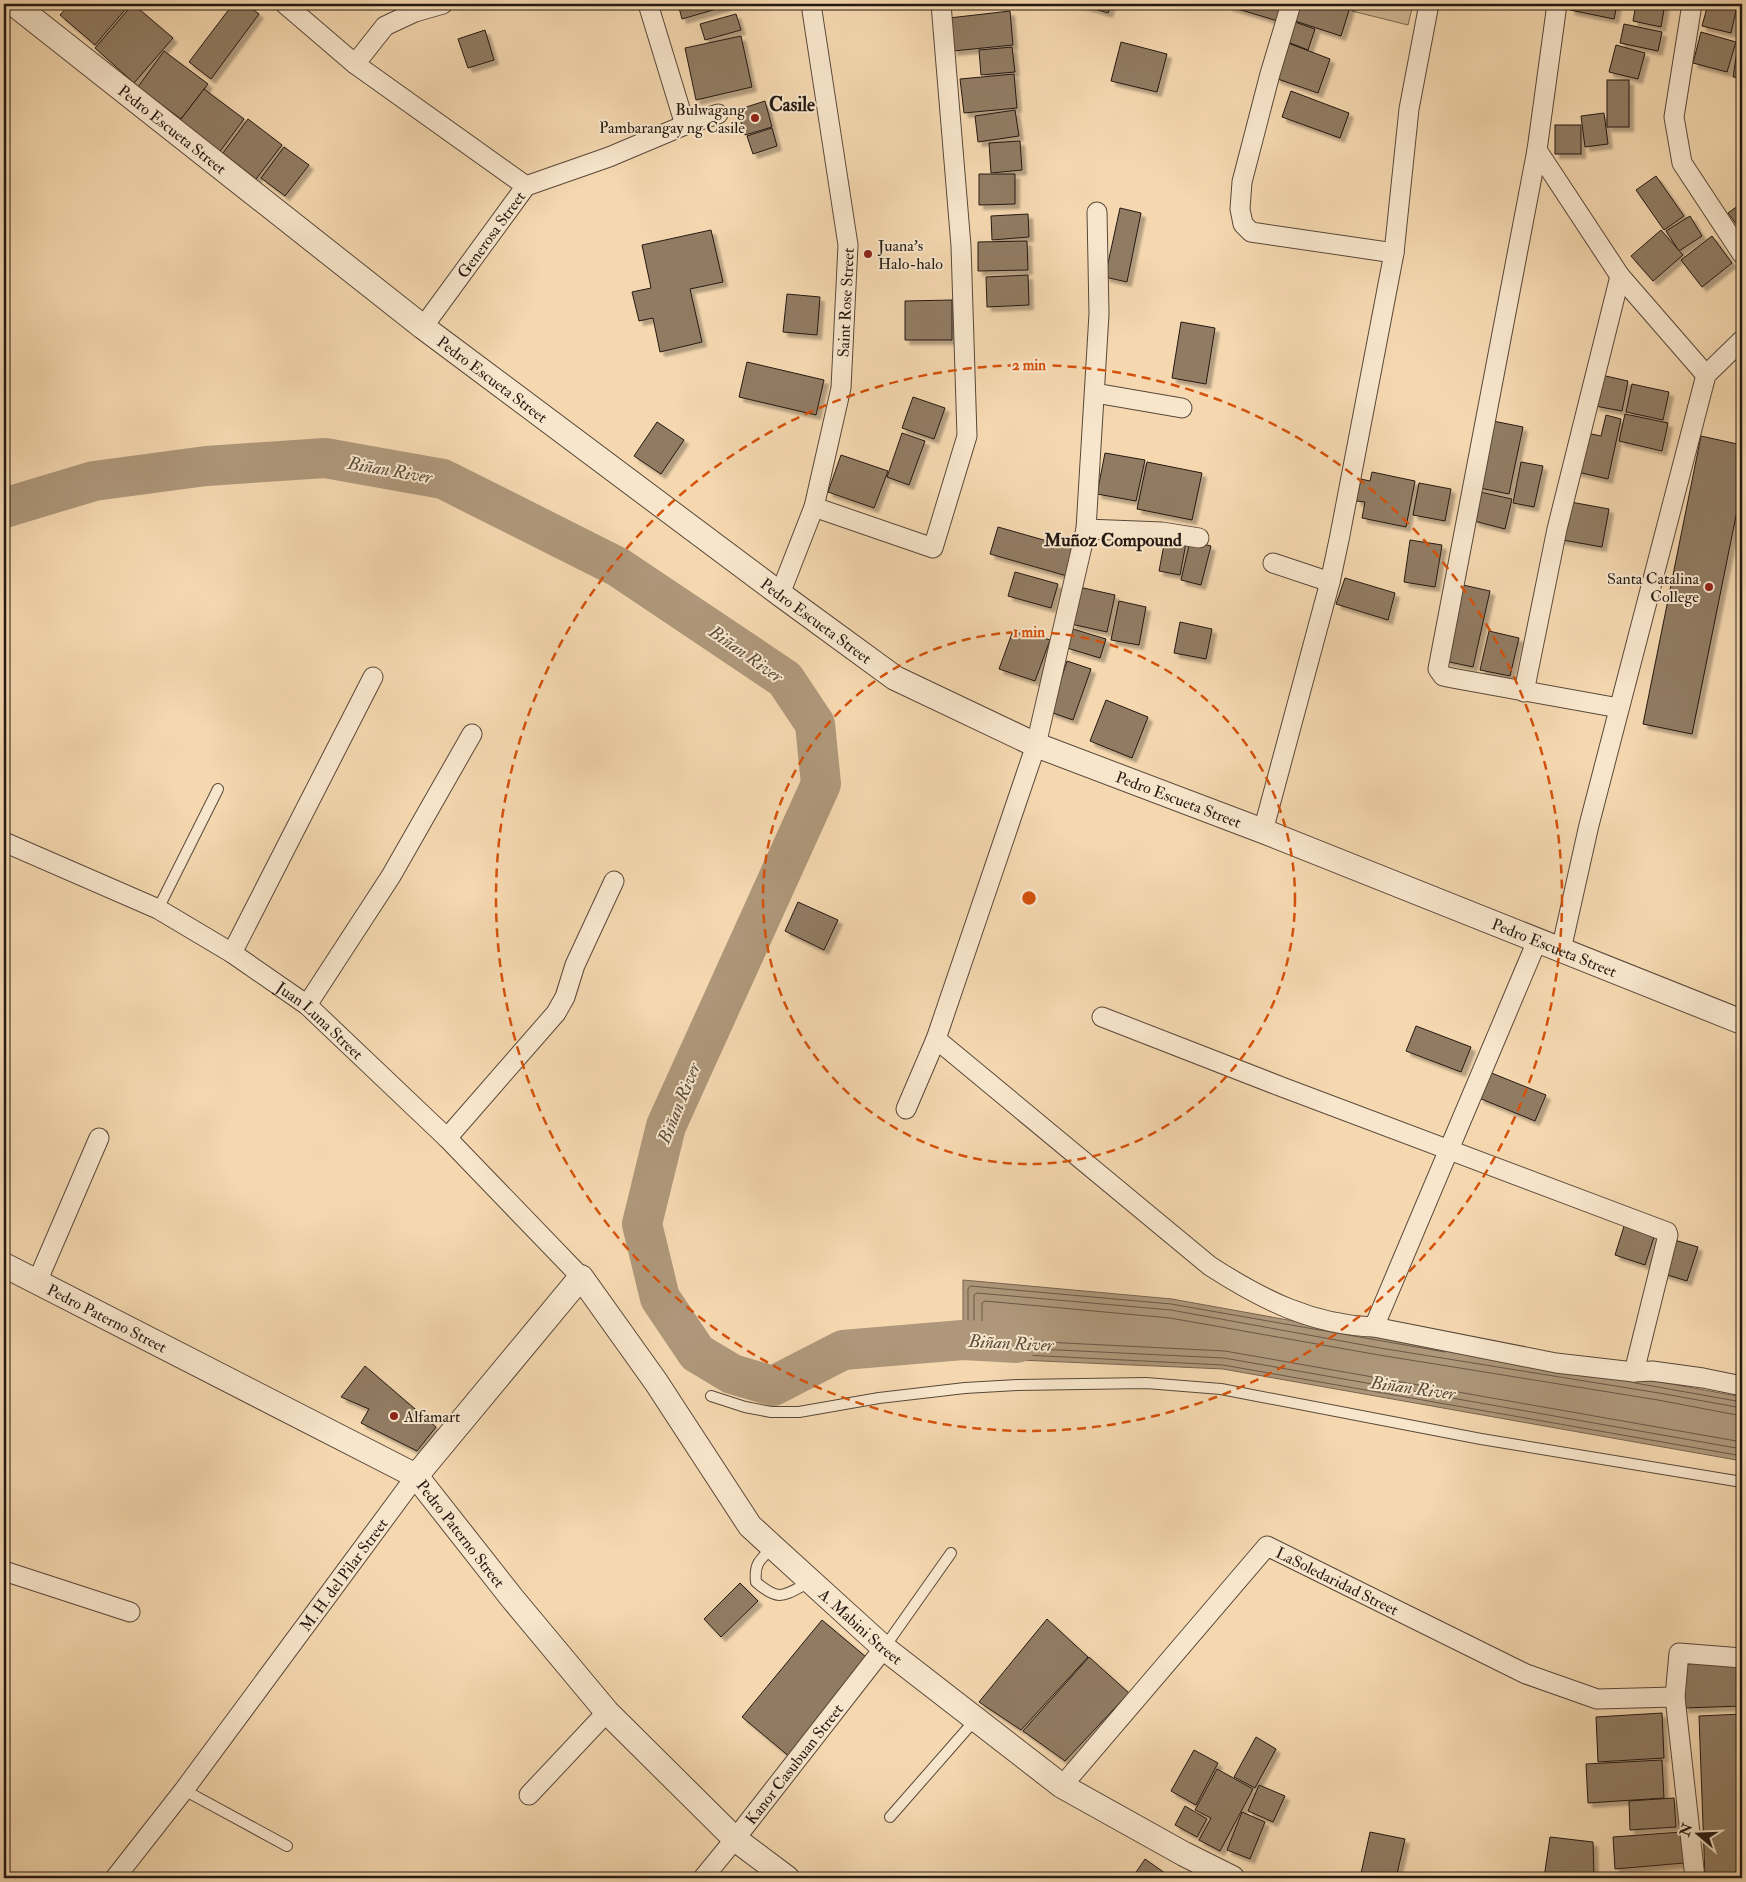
<svg xmlns="http://www.w3.org/2000/svg" width="1746" height="1882" font-family="'IM FELL Double Pica',serif">
	<style>
		.green { fill: #d1b795; stroke: #7a6853 }
		.water { fill: #ae977a; stroke: #776450 }
		.lines { fill: none; stroke-linecap: round; stroke-linejoin: round }
		.shore { stroke: #695846; stroke-width: 1 }
		.river { stroke: #ae977a; stroke-width: 40 }
		.building { fill: #917c64; stroke: #241811; filter: url(#shadow) }
		.service-casing { stroke: #584839; stroke-width: 12 }
		.minor-casing { stroke: #584839; stroke-width: 21 }
		.tertiary-casing { stroke: #584839; stroke-width: 26 }
		.service { stroke: #f8e6cc; stroke-width: 10 }
		.minor { stroke: #f8e6cc; stroke-width: 19 }
		.tertiary { stroke: #f8e6cc; stroke-width: 24 }
		.ring { fill: none; stroke: #d4520c; stroke-width: 2.5; stroke-dasharray: 9 6 }
		.poi-dot { fill: #8f2418; stroke: #f8e6cc; stroke-width: 2 }
		.labels { text-anchor: middle; stroke-width: 4; stroke-linejoin: round; paint-order: stroke }
		.poi-label { font-size: 16px; fill: #241811; stroke: #f8e6cc; text-anchor: end }
		.street-label { font-size: 16px; fill: #241811; stroke: #f8e6cc }
		.water-label { font-size: 18px; font-style: italic; fill: #5b4b3b; stroke: #f8e6cc }
		.neighbourhood-label { font-size: 18px; font-weight: bold; fill: #241811; stroke: #f8e6cc }
		.quarter-label { font-size: 19px; font-weight: bold; fill: #241811; stroke: #f8e6cc }
		.centre { fill: #d4520c; stroke: #f8e6cc; stroke-width: 2.5 }
		.ring-label { font-size: 15px; text-anchor: middle; font-weight: bold; fill: #d4520c; stroke: #f8e6cc; stroke-width: 4; stroke-linejoin: round; paint-order: stroke }
	</style>
	<defs>
		<filter id="shadow"><feDropShadow dx="4.5" dy="4.5" stdDeviation="1" flood-color="#0004"/></filter>
	</defs>
	<rect width="100%" height="100%" fill="#f5d8b0"/>
	<filter id="stains"><feTurbulence type="fractalNoise" baseFrequency=".004" numOctaves="4"/><feColorMatrix values="0 0 0 0 .2 0 0 0 0 .09 0 0 0 0 .02 0 0 0 .5 -.17"/></filter>
	<radialGradient id="worn" r=".72"><stop offset=".6" stop-color="#630" stop-opacity="0"/><stop offset="1" stop-color="#630" stop-opacity=".3"/></radialGradient>
	<polygon class="green" points="1354,4 1413,4 1408,25 1352,11"/>
	<polygon class="water" points="963,1280 1172,1299 1382,1337 1661,1382 1742,1397 1742,1461 1223,1369 951,1357 963,1340"/>
	<g class="lines">
		<g class="shore">
			<polyline points="1445,1352 1171,1304 970,1286 968,1289 968,1340 963,1350 965,1352 1223,1365 1742,1456"/>
			<polyline points="1635,1383 1742,1402"/>
			<polyline points="1742,1408 1659,1393 1380,1348 1171,1310 977,1293 974,1295 974,1344 976,1346 1224,1358 1742,1449"/>
			<polyline points="1742,1416 1658,1400 1379,1355 1170,1318 985,1301 982,1303 982,1337 984,1339 1225,1351 1742,1442"/>
		</g>
		<polyline class="river" points="4,508 94,481 206,466 325,458 443,479 618,567 785,679 815,724 821,784 666,1126 642,1224 660,1298 697,1353 732,1374 773,1386 843,1350 963,1340 1017,1343"/>
	</g>
	<g class="building">
		<polygon points="70,4 130,4 95,45 60,15"/>
		<polygon points="133,4 173,38 134,83 95,48"/>
		<polygon points="233,4 246,4 259,14 211,79 189,62"/>
		<polygon points="678,4 727,4 727,6 682,19"/>
		<polygon points="1079,4 1111,4 1108,13"/>
		<polygon points="1229,4 1286,4 1281,22 1228,6"/>
		<polygon points="1294,4 1351,4 1341,36 1289,19"/>
		<polygon points="1571,4 1613,4 1617,5 1614,19 1570,10"/>
		<polygon points="1636,4 1665,4 1661,27 1633,21"/>
		<polygon points="1708,4 1729,4 1737,6 1731,33 1702,26"/>
		<polygon points="1010,11 1013,45 953,51 949,18"/>
		<polygon points="736,14 741,30 705,40 700,24"/>
		<polygon points="1292,21 1315,29 1308,50 1285,41"/>
		<polygon points="1624,24 1662,32 1658,51 1620,43"/>
		<polygon points="485,30 494,60 468,68 458,39"/>
		<polygon points="1701,32 1736,42 1727,72 1693,63"/>
		<polygon points="741,36 752,87 696,100 685,48"/>
		<polygon points="1739,38 1742,38 1742,78 1733,77"/>
		<polygon points="1121,42 1167,54 1157,92 1111,81"/>
		<polygon points="1288,43 1330,59 1318,93 1275,78"/>
		<polygon points="1616,45 1645,53 1638,79 1609,72"/>
		<polygon points="1012,47 1015,72 981,75 979,50"/>
		<polygon points="164,51 208,84 181,119 138,87"/>
		<polygon points="1014,74 1017,108 964,113 960,79"/>
		<rect x="1607" y="80" width="22" height="47"/>
		<polygon points="204,89 244,119 218,154 178,123"/>
		<polygon points="1291,91 1349,113 1340,138 1282,117"/>
		<polygon points="765,101 772,127 745,135 737,110"/>
		<polygon points="1015,110 1019,136 978,142 975,116"/>
		<polygon points="1604,113 1608,144 1585,147 1581,116"/>
		<polygon points="248,119 282,145 256,179 223,153"/>
		<rect x="1555" y="125" width="26" height="29"/>
		<polygon points="772,128 777,146 753,154 747,136"/>
		<polygon points="1020,141 1022,170 991,173 989,143"/>
		<polygon points="284,147 309,165 285,196 261,178"/>
		<polygon points="979,174 1015,174 1015,204 979,205"/>
		<polygon points="1656,176 1684,216 1664,230 1636,190"/>
		<polygon points="1742,203 1742,222 1737,225 1728,213"/>
		<polygon points="1120,208 1141,213 1127,282 1105,277"/>
		<polygon points="1028,214 1029,237 992,240 991,216"/>
		<polygon points="1690,216 1702,236 1679,251 1666,231"/>
		<polygon points="711,230 723,282 690,289 702,342 660,352 653,318 639,321 632,292 651,288 642,245"/>
		<polygon points="1661,230 1683,255 1653,281 1631,256"/>
		<polygon points="1712,236 1732,263 1702,287 1681,260"/>
		<polygon points="1027,241 1028,270 978,271 978,242"/>
		<polygon points="1028,275 1029,305 987,307 986,277"/>
		<polygon points="787,294 820,297 817,335 783,332"/>
		<polygon points="952,300 952,340 905,340 905,301"/>
		<polygon points="1181,322 1215,328 1206,384 1172,378"/>
		<polygon points="747,362 824,380 816,415 739,397"/>
		<polygon points="1601,375 1628,381 1622,411 1595,406"/>
		<polygon points="1632,384 1669,392 1663,420 1626,412"/>
		<polygon points="913,397 945,408 934,439 902,428"/>
		<polygon points="1625,414 1668,423 1662,451 1619,441"/>
		<polygon points="1606,415 1621,419 1608,479 1573,471 1582,432 1601,436"/>
		<polygon points="1488,420 1523,427 1509,494 1475,487"/>
		<polygon points="657,422 684,440 661,474 634,456"/>
		<polygon points="902,433 925,441 909,485 887,477"/>
		<polygon points="1701,436 1742,445 1742,486 1692,734 1643,724"/>
		<polygon points="1105,453 1145,460 1136,501 1097,494"/>
		<polygon points="841,455 888,471 874,508 828,492"/>
		<polygon points="1147,462 1202,473 1192,520 1137,509"/>
		<polygon points="1521,462 1543,466 1534,507 1513,503"/>
		<polygon points="1372,472 1415,481 1406,527 1362,518 1365,502 1356,501 1361,479 1370,481"/>
		<polygon points="1419,483 1451,489 1445,521 1413,515"/>
		<polygon points="1480,492 1512,499 1505,529 1474,521"/>
		<polygon points="1565,501 1609,509 1602,547 1557,539"/>
		<polygon points="998,527 1075,549 1067,576 990,554"/>
		<polygon points="1166,534 1187,538 1180,575 1159,571"/>
		<polygon points="1410,540 1442,545 1435,587 1404,582"/>
		<polygon points="1190,541 1211,546 1201,585 1181,580"/>
		<polygon points="1015,572 1058,584 1051,608 1008,596"/>
		<polygon points="1345,578 1395,593 1388,620 1336,604"/>
		<polygon points="1463,585 1490,591 1473,667 1445,661"/>
		<polygon points="1079,587 1115,595 1107,632 1071,624"/>
		<polygon points="1119,601 1146,607 1139,645 1111,640"/>
		<polygon points="1180,622 1212,629 1206,659 1174,653"/>
		<polygon points="1014,628 1050,640 1035,681 999,669"/>
		<polygon points="1073,629 1106,639 1100,658 1067,648"/>
		<polygon points="1489,631 1519,638 1510,676 1480,670"/>
		<polygon points="1067,661 1091,669 1073,720 1050,712"/>
		<polygon points="1106,700 1148,717 1132,758 1090,741"/>
		<polygon points="798,902 838,920 824,950 785,931"/>
		<polygon points="1416,1026 1471,1047 1461,1072 1406,1051"/>
		<polygon points="1489,1072 1546,1095 1535,1121 1479,1098"/>
		<polygon points="1625,1223 1655,1234 1645,1265 1615,1255"/>
		<polygon points="1671,1239 1698,1247 1687,1281 1661,1273"/>
		<polygon points="365,1366 436,1427 417,1451 361,1423 369,1409 341,1397"/>
		<polygon points="740,1583 758,1601 721,1637 704,1619"/>
		<polygon points="1047,1619 1088,1657 1021,1730 979,1702"/>
		<polygon points="822,1620 872,1662 791,1758 742,1717"/>
		<polygon points="1089,1657 1129,1693 1065,1761 1023,1731"/>
		<polygon points="1742,1662 1742,1706 1684,1708 1682,1664"/>
		<polygon points="1662,1713 1664,1758 1598,1762 1596,1717"/>
		<polygon points="1742,1714 1742,1878 1705,1878 1699,1716"/>
		<polygon points="1256,1737 1276,1749 1255,1788 1234,1777"/>
		<polygon points="1194,1750 1218,1763 1196,1805 1171,1791"/>
		<polygon points="1662,1760 1664,1798 1588,1803 1586,1764"/>
		<polygon points="1217,1769 1253,1789 1220,1851 1199,1840 1211,1818 1195,1810"/>
		<polygon points="1259,1785 1285,1796 1273,1822 1248,1811"/>
		<polygon points="1674,1798 1676,1827 1630,1830 1629,1801"/>
		<polygon points="1185,1806 1207,1819 1197,1837 1175,1825"/>
		<polygon points="1242,1812 1265,1822 1250,1859 1227,1850"/>
		<polygon points="1370,1832 1405,1839 1396,1878 1360,1878"/>
		<polygon points="1682,1832 1684,1863 1615,1869 1613,1837"/>
		<polygon points="1550,1837 1593,1842 1594,1878 1544,1878"/>
		<polygon points="1145,1859 1172,1878 1132,1878"/>
		<polygon points="1636,1873 1688,1874 1688,1878 1636,1878"/>
		<rect x="1599" y="1875" width="33" height="3"/>
	</g>
	<g class="lines">
		<g class="service-casing">
			<g id="service">
				<polyline points="158,909 218,789"/>
				<polyline points="711,1396 745,1407 771,1412 799,1412 879,1398 965,1388 1017,1385 1146,1383 1221,1389 1481,1439 1742,1482"/>
				<path d="M773,1547c-13,13 -19,16 -17,35 24,21 28,13 54,0"/>
				<polyline points="884,1648 951,1553"/>
				<polyline points="184,1790 287,1846"/>
				<polyline points="890,1817 975,1720"/>
			</g>
		</g>
		<g class="minor-casing">
			<g id="minor">
				<polyline points="285,4 355,64 526,186"/>
				<polyline points="648,4 685,125"/>
				<polyline points="1291,4 1270,74 1242,182 1240,209 1243,224 1251,232 1394,253"/>
				<polyline points="1557,4 1537,150 1438,669 1443,676 1452,678 1619,708"/>
				<polyline points="1692,4 1674,117 1682,163 1742,254"/>
				<polyline points="355,64 385,26 415,12 443,4"/>
				<polyline points="1537,150 1620,276 1706,375"/>
				<path d="M1097,212l2,102 -13,215 -50,216 -100,294 274,227c51,33 102,59 164,61l182,36 78,9 18,-1 51,7 39,8"/>
				<path id="s1" d="M423,327l103,-141 83,-29 76,-32 33,-11"/>
				<polyline points="1095,393 1182,408"/>
				<polyline points="814,507 933,548 967,436 961,246 941,4"/>
				<polyline points="1086,529 1162,532 1199,538"/>
				<polyline points="1273,563 1330,582"/>
				<path id="s2" d="M780,594l34,-87 27,-119 7,-143 -37,-241"/>
				<polyline points="1524,692 1557,529 1620,276"/>
				<polyline points="1263,831 1330,582 1339,540 1394,253 1409,109 1429,4"/>
				<path id="s3" d="M4,842l154,67 74,44 75,52 140,133 134,139"/>
				<polyline points="1561,950 1589,825 1706,375 1742,340"/>
				<polyline points="232,953 373,677"/>
				<polyline points="307,1005 391,876 472,734"/>
				<polyline points="1102,1017 1282,1087 1667,1232 1668,1235 1634,1372"/>
				<polyline points="906,1109 936,1039"/>
				<polyline points="447,1138 556,1013 565,997 575,965 614,881"/>
				<polyline points="37,1282 99,1138"/>
				<polyline points="1374,1327 1537,941"/>
				<polyline points="4,1571 130,1612"/>
				<path id="s4" d="M1062,1786l205,-240 259,128 71,25 78,-2"/>
				<polyline points="529,1795 607,1712"/>
				<path id="s5" d="M115,1878l69,-88 232,-314"/>
				<path id="s6" d="M703,1878l32,-39 149,-191"/>
				<polyline points="1695,1878 1675,1697 1679,1653 1742,1658"/>
			</g>
		</g>
		<g class="tertiary-casing">
			<g id="tertiary">
				<path id="s7" d="M14,4l409,323 357,267 115,84 141,67 227,86 479,191"/>
				<path id="s8" d="M4,1265l412,211 96,122 95,114 128,127 52,39"/>
				<path id="s9" d="M416,1476l165,-199 75,105 94,144 23,21 111,101 178,138 122,68 48,24"/>
			</g>
		</g>
		<use href="#service" class="service"/>
		<use href="#minor" class="minor"/>
		<use href="#tertiary" class="tertiary"/>
	</g>
	<g class="ring">
		<circle cx="1029" cy="898" r="266"/>
		<circle cx="1029" cy="898" r="533"/>
	</g>
	<g class="poi-dot">
		<circle cx="755" cy="118" r="5"/>
		<circle cx="868" cy="254" r="5"/>
		<circle cx="1709" cy="587" r="5"/>
		<circle cx="394" cy="1416" r="5"/>
	</g>
	<g class="labels">
		<g class="poi-label">
			<text x="745" y="115">Bulwagang<tspan x="745" dy="18">Pambarangay ng Casile</tspan></text>
			<text x="878" y="251" text-anchor="start">Juana's<tspan x="878" dy="18">Halo-halo</tspan></text>
			<text x="1699" y="584">Santa Catalina<tspan x="1699" dy="18">College</tspan></text>
			<text x="404" y="1422" text-anchor="start">Alfamart</text>
		</g>
		<g class="street-label">
			<text dy="6" stroke="none"><textPath href="#s7" startOffset="202">Pedro Escueta Street</textPath></text>
			<text dy="6" stroke="none"><textPath href="#s1" startOffset="115">Generosa Street</textPath></text>
			<text dy="6" stroke="none"><textPath href="#s2" startOffset="301">Saint Rose Street</textPath></text>
			<text dy="6" stroke="none"><textPath href="#s7" startOffset="608">Pedro Escueta Street</textPath></text>
			<text dy="6" stroke="none"><textPath href="#s7" startOffset="1012">Pedro Escueta Street</textPath></text>
			<text dy="6" stroke="none"><textPath href="#s7" startOffset="1418">Pedro Escueta Street</textPath></text>
			<text dy="6" stroke="none"><textPath href="#s7" startOffset="1822">Pedro Escueta Street</textPath></text>
			<text dy="6" stroke="none"><textPath href="#s3" startOffset="365">Juan Luna Street</textPath></text>
			<text dy="6" stroke="none"><textPath href="#s8" startOffset="116">Pedro Paterno Street</textPath></text>
			<text dy="6" stroke="none"><textPath href="#s8" startOffset="536">Pedro Paterno Street</textPath></text>
			<text dy="6" stroke="none"><textPath href="#s5" startOffset="380">M. H. del Pilar Street</textPath></text>
			<text dy="6" stroke="none"><textPath href="#s4" startOffset="394">LaSoledaridad Street</textPath></text>
			<text dy="6" stroke="none"><textPath href="#s9" startOffset="709">A. Mabini Street</textPath></text>
			<text dy="6" stroke="none"><textPath href="#s6" startOffset="146">Kanor Casubuan Street</textPath></text>
		</g>
		<g class="water-label">
			<text transform="translate(390 470) rotate(10)" y="6">Biñan River</text>
			<text transform="translate(746 654) rotate(35)" y="6">Biñan River</text>
			<text transform="translate(679 1103) rotate(-68)" y="6">Biñan River</text>
			<text transform="translate(1011 1343) rotate(3)" y="6">Biñan River</text>
			<text transform="translate(1413 1388) rotate(8)" y="6">Biñan River</text>
		</g>
		<g class="neighbourhood-label">
			<text x="1113" y="546">Muñoz Compound</text>
		</g>
		<g class="quarter-label">
			<text x="792" y="111">Casile</text>
		</g>
	</g>
	<circle cx="1029" cy="898" r="8" class="centre"/>
	<g class="ring-label">
		<text x="1029" y="370">2 min</text>
		<text x="1029" y="637">1 min</text>
	</g>
	<rect width="1746" height="1882" fill="none" stroke="#f5d8b0" stroke-width="20"/>
	<rect x="5" y="5" width="1736" height="1872" fill="none" stroke="#241811" stroke-width="2.5"/>
	<rect x="10" y="10" width="1726" height="1862" fill="none" stroke="#241811"/>
	<g transform="translate(1698 1834) rotate(289)" stroke="#f8e6cc" stroke-width="4" paint-order="stroke">
	<path d="M0-4L9 19L0 12L-9 19Z" fill="#241811"/>
	<text y="-8" font-size="14" font-weight="bold" text-anchor="middle" fill="#241811">N</text>
	</g>
	<rect width="100%" height="100%" filter="url(#stains)"/>
	<rect width="100%" height="100%" fill="url(#worn)"/>
</svg>
